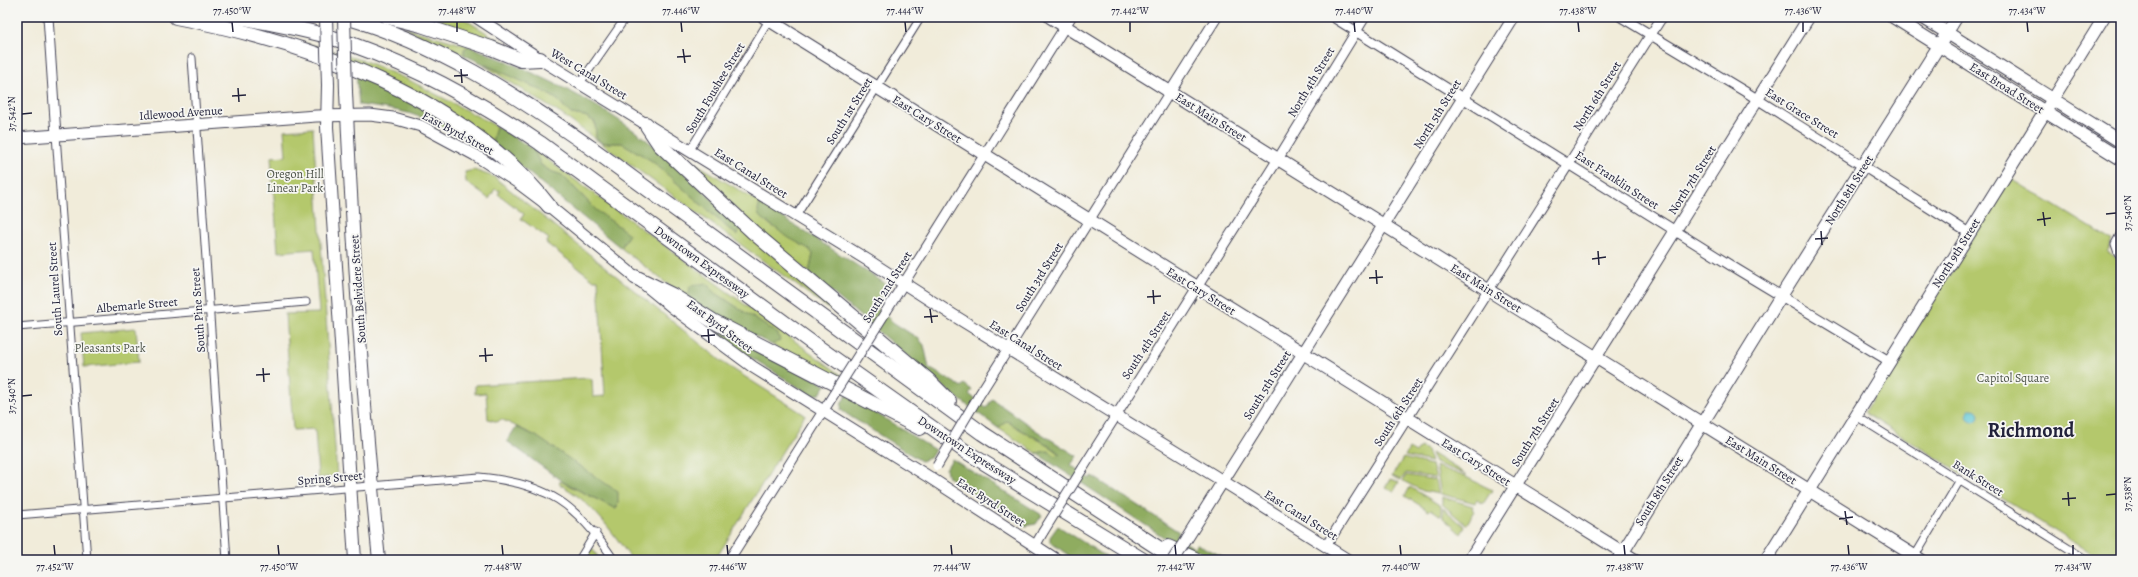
<svg xmlns="http://www.w3.org/2000/svg" width="2138" height="577" font-family="Alegreya,serif">
	<style>
		.green { fill: #b4c86c; stroke: #6b7554 }
		.forest { fill: #8fac60; stroke: #58674e }
		.water { fill: #59c5d2; stroke: #3e7486 }
		.lines { fill: none; stroke-linecap: round; stroke-linejoin: round }
		.minor-casing { stroke: #414053; stroke-width: 9 }
		.tertiary-casing { stroke: #414053; stroke-width: 11 }
		.secondary-casing { stroke: #414053; stroke-width: 13 }
		.primary-casing { stroke: #414053; stroke-width: 14 }
		.motorway-casing { stroke: #414053; stroke-width: 16 }
		.minor { stroke: #fff; stroke-width: 7 }
		.tertiary { stroke: #fff; stroke-width: 9 }
		.secondary { stroke: #fff; stroke-width: 11 }
		.primary { stroke: #fff; stroke-width: 12 }
		.motorway { stroke: #fff; stroke-width: 14 }
		.tertiary-bridge-casing { stroke: #414053; stroke-width: 11; stroke-linecap: butt }
		.secondary-bridge-casing { stroke: #414053; stroke-width: 13; stroke-linecap: butt }
		.primary-bridge-casing { stroke: #414053; stroke-width: 14; stroke-linecap: butt }
		.tertiary-bridge { stroke: #fff; stroke-width: 9 }
		.secondary-bridge { stroke: #fff; stroke-width: 11 }
		.primary-bridge { stroke: #fff; stroke-width: 12 }
		.ticks { fill: none; stroke: #22223b; stroke-width: 1.5 }
		.labels { text-anchor: middle; stroke-width: 3.5; stroke-linejoin: round; paint-order: stroke }
		.street-label { font-size: 12px; fill: #22223b; stroke: #f6f6f2 }
		.park-label { font-size: 12px; fill: #4e544a; stroke: #f6f6f2 }
		.town-label { font-size: 20px; font-weight: bold; fill: #22223b; stroke: #f6f6f2 }
		.neatline { fill: none; stroke: #22223b; stroke-width: 1.5 }
		.ticks-label { font-size: 10px; text-anchor: middle; fill: #22223b }
	</style>
	<rect width="100%" height="100%" fill="#f6f6f2"/>
	<filter id="ink" filterUnits="userSpaceOnUse"><feTurbulence type="fractalNoise" baseFrequency=".025" numOctaves="2"/><feDisplacementMap in="SourceGraphic" scale="8" xChannelSelector="R" yChannelSelector="G"/><feConvolveMatrix kernelMatrix="1 2 1 2 8 2 1 2 1" color-interpolation-filters="sRGB"/></filter>
	<filter id="wash" filterUnits="userSpaceOnUse"><feTurbulence type="fractalNoise" baseFrequency=".012" numOctaves="4" result="noise"/><feDisplacementMap in="SourceGraphic" scale="16" xChannelSelector="R" yChannelSelector="G"/><feGaussianBlur stdDeviation="0.9" result="paint"/><feColorMatrix in="noise" values="0 0 0 0 0 0 0 0 0 0 0 0 0 0 0 0 0 1.4 0 .05"/><feComposite in="paint" operator="in"/></filter>
	<g filter="url(#wash)">
		<rect width="100%" height="100%" fill="#f1ecda"/>
		<g class="green">
			<polygon points="401,17 461,17 521,54"/>
			<polygon points="398,26 469,46 464,49 464,55"/>
			<polygon points="303,42 365,61 409,80 496,126 492,143 358,66"/>
			<polygon points="483,65 515,77 543,91 558,100 571,114 585,116 595,122 596,138 602,143 622,143 652,161 728,228 737,235 741,227 840,313 839,316 561,114"/>
			<polygon points="313,128 337,476 318,478 315,429 293,430 285,314 319,313 314,249 278,252 271,157 286,156 284,130"/>
			<polygon points="671,148 760,203 758,210 769,224 809,249 813,254 809,273 752,224"/>
			<polygon points="533,149 878,402 772,345 778,334 714,292 706,283 688,300 621,248 628,234 596,210 562,175 550,171 541,165"/>
			<path d="M474,170l20,7 231,187 80,51 -90,145h-83c-21,-30 -40,-58 -73,-76l1,-3 56,28 2,-6 -82,-67 -35,-17 -3,3 -10,-3 -2,-26 -11,1v-9l114,-7 3,2 1,17 12,-1 -7,-116h-4l-48,-37 3,-4 -28,-20 3,-5 -26,-20 2,-3 -5,-2 -6,10 -23,-17 -1,-10z"/>
			<polygon points="2010,178 2113,241 2107,252 2121,261 2121,560 2102,560 1864,413"/>
			<polygon points="136,328 139,362 84,367 81,333"/>
			<path d="M1007,421c17,12 36,20 54,33l-5,2 -8,-5 -12,2 -38,-25z"/>
			<polygon points="1420,447 1427,450 1431,462 1405,456 1409,449 1416,453"/>
			<polygon points="1431,453 1467,475 1435,463"/>
			<polygon points="1403,458 1432,465 1436,478 1406,473 1401,480 1392,476"/>
			<polygon points="1436,466 1466,477 1492,490 1483,504 1477,500 1475,503 1441,494"/>
			<polygon points="1406,475 1436,480 1439,494 1423,491 1403,481"/>
			<polygon points="1390,479 1399,482 1394,491 1385,488"/>
			<polygon points="1410,487 1441,506 1441,516 1431,509 1429,511 1405,496"/>
			<polygon points="1442,497 1473,506 1472,509 1475,511 1466,525 1442,504"/>
			<polygon points="1443,508 1465,527 1461,534 1443,518"/>
			<polygon points="592,548 600,560 584,560"/>
		</g>
		<g class="forest">
			<path d="M469,46c60,24 119,50 171,89 37,27 68,62 101,92l-4,8 -9,-7 -76,-67 -30,-18h-20l-6,-5 -1,-16 -10,-6 -14,-2 -13,-14 -15,-9 -79,-36v-6z"/>
			<path d="M356,74l80,41 73,52c-32,-21 -64,-43 -101,-54 -16,-4 -32,-6 -49,-8z"/>
			<polygon points="496,126 533,149 541,165 550,171 562,175 596,210 629,234 621,248 492,143"/>
			<path d="M760,203l126,81 -11,23 19,16 25,16 5,6 5,23 33,19 2,-3 8,6 -3,4 17,14 6,-9 45,32 40,25 -6,9 19,14 2,-3 87,56 -3,4 18,12 3,-4 33,16h-9l-5,-2 -9,2 -45,-24 -126,-83 12,-2 8,5 4,-2c-16,-14 -36,-21 -53,-33l-9,7 -47,-35 -142,-120 4,-19 -4,-5 -20,-11 -30,-22 -1,-6z"/>
			<polygon points="706,283 714,292 778,334 780,340 772,345 688,300 690,286"/>
			<polygon points="698,318 826,385 820,394 811,395 738,349"/>
			<polygon points="847,395 935,450 930,458 921,461 848,415 841,410 842,402"/>
			<polygon points="516,427 536,436 618,492 618,503 616,509 563,482 507,441"/>
			<polygon points="952,459 1042,515 1036,524 1026,526 948,477 946,469"/>
			<polygon points="1058,526 1111,560 1075,560 1050,542 1050,537"/>
		</g>
		<circle class="water" cx="1973" cy="415" r="6"/>
	</g>
	<g filter="url(#ink)">
		<g class="lines">
			<g class="minor-casing">
				<g id="minor">
					<polyline points="192,58 227,560"/>
					<polyline points="580,83 626,17"/>
					<polyline points="56,135 87,560"/>
					<polyline points="690,150 771,17"/>
					<polyline points="796,216 921,17"/>
					<polyline points="2121,233 2115,244 2118,253 2121,256"/>
					<polyline points="17,327 306,302"/>
					<polyline points="1856,416 2087,560"/>
					<path d="M17,515l462,-38c68,6 98,27 135,83"/>
					<polyline points="1913,559 1960,480"/>
					<polyline points="579,560 596,532"/>
				</g>
			</g>
			<g class="tertiary-casing">
				<g id="tertiary">
					<polyline points="48,17 56,135"/>
					<polyline points="1333,17 1738,270 1889,361"/>
					<polyline points="1621,17 1749,94 1969,233"/>
					<polyline points="887,310 1071,17"/>
					<polyline points="978,397 1217,17"/>
					<polyline points="1083,468 1278,159 1365,17"/>
					<polyline points="1035,546 1043,532"/>
					<polyline points="1326,546 1662,17"/>
					<polyline points="729,560 834,394"/>
				</g>
			</g>
			<g class="secondary-casing">
				<g id="secondary">
					<polyline points="476,17 540,59 869,261 953,315 1213,475 1348,560"/>
					<polyline points="1947,33 1957,17"/>
					<polyline points="2053,99 2104,17"/>
					<polyline points="17,138 316,116 370,115 393,118 421,126 475,155 517,182 549,206 672,307 753,367 929,477 1057,560"/>
					<polyline points="1186,540 1514,17"/>
					<polyline points="1469,560 1809,17"/>
				</g>
			</g>
			<g class="primary-casing">
				<g id="primary">
					<polyline points="764,17 1635,560"/>
					<polyline points="1050,17 1921,560"/>
					<polyline points="1893,17 2121,159"/>
					<polyline points="1922,17 2121,142"/>
					<polyline points="328,85 327,127 355,560"/>
					<path d="M346,92c7,156 17,313 33,468"/>
					<polyline points="1618,560 1776,304 1947,33"/>
					<polyline points="1766,560 2053,99"/>
				</g>
			</g>
			<g class="motorway-casing">
				<g id="motorway">
					<path d="M176,17c131,25 289,80 373,189"/>
					<path d="M238,17c31,6 62,11 92,20 76,24 144,61 210,106l268,197 157,111 178,109"/>
					<path d="M346,17c93,28 165,75 244,130l392,286 195,127"/>
					<polyline points="388,17 421,25 491,48 521,60 540,59"/>
					<polyline points="646,124 660,145 753,232 927,379 949,401"/>
					<polyline points="635,277 672,295 713,321 920,428"/>
					<polyline points="1168,547 1197,560"/>
				</g>
			</g>
			<use href="#minor" class="minor"/>
			<use href="#tertiary" class="tertiary"/>
			<use href="#secondary" class="secondary"/>
			<use href="#primary" class="primary"/>
			<use href="#motorway" class="motorway"/>
			<g class="tertiary-bridge-casing">
				<g id="tertiary-bridge">
					<polyline points="834,394 887,310"/>
					<polyline points="937,466 978,397"/>
					<polyline points="1043,532 1083,468"/>
				</g>
			</g>
			<g class="secondary-bridge-casing">
				<polyline id="secondary-bridge" points="1173,560 1186,540"/>
			</g>
			<g class="primary-bridge-casing">
				<g id="primary-bridge">
					<polyline points="326,17 328,85"/>
					<polyline points="344,17 346,92"/>
				</g>
			</g>
			<use href="#tertiary-bridge" class="tertiary-bridge"/>
			<use href="#secondary-bridge" class="secondary-bridge"/>
			<use href="#primary-bridge" class="primary-bridge"/>
		</g>
	</g>
	<path class="ticks" d="M232,22l1,10M457,22v10M681,22l1,10M905,22l1,10M1130,22v10M1354,22l1,10M1578,22l1,10M1803,22v10M2027,22l1,10M683,49l2,14M677,57l14,-1M461,69l1,14M454,76l14,-1M238,88l1,14M232,96l14,-1M22,114l10,-1M2043,212l2,14M2106,214l10,-1M2037,220l14,-2M1821,231l1,14M1815,239l13,-1M1598,251l1,14M1592,259l14,-2M1376,270l1,14M1369,278l14,-1M1153,290l1,14M1147,297l14,-1M930,309l2,14M924,317l14,-1M708,329l1,14M701,336l14,-1M485,348l1,14M479,356l14,-1M263,368l1,14M256,375l14,-1M22,396l10,-1M2068,492l1,14M2106,495l10,-1M2062,499l14,-1M1845,511l2,14M1839,519l14,-2M54,545l1,10M278,545l1,10M502,545l1,10M727,545l1,10M951,545l1,10M1175,545l1,10M1400,545l1,10M1624,545l1,10M1848,545l1,10M2073,545v10"/>
	<g class="labels">
		<g class="street-label">
			<text transform="translate(589 74) rotate(31)" y="4">West Canal Street</text>
			<text transform="translate(1311 82) rotate(-59)" y="4">North 4th Street</text>
			<text transform="translate(715 88) rotate(-59)" y="4">South Foushee Street</text>
			<text transform="translate(2007 88) rotate(32)" y="4">East Broad Street</text>
			<text transform="translate(1597 96) rotate(-58)" y="4">North 6th Street</text>
			<text transform="translate(849 111) rotate(-58)" y="4">South 1st Street</text>
			<text transform="translate(181 113) rotate(-4)" y="4">Idlewood Avenue</text>
			<text transform="translate(1802 113) rotate(32)" y="4">East Grace Street</text>
			<text transform="translate(1437 114) rotate(-58)" y="4">North 5th Street</text>
			<text transform="translate(1211 117) rotate(32)" y="4">East Main Street</text>
			<text transform="translate(927 119) rotate(32)" y="4">East Cary Street</text>
			<text transform="translate(458 133) rotate(28)" y="4">East Byrd Street</text>
			<text transform="translate(751 173) rotate(32)" y="4">East Canal Street</text>
			<text transform="translate(1617 180) rotate(33)" y="4">East Franklin Street</text>
			<text transform="translate(1692 180) rotate(-58)" y="4">North 7th Street</text>
			<text transform="translate(1849 190) rotate(-58)" y="4">North 8th Street</text>
			<text transform="translate(1956 253) rotate(-58)" y="4">North 9th Street</text>
			<text transform="translate(702 262) rotate(36)" y="4">Downtown Expressway</text>
			<text transform="translate(1039 277) rotate(-58)" y="4">South 3rd Street</text>
			<text transform="translate(887 287) rotate(-58)" y="4">South 2nd Street</text>
			<text transform="translate(1486 288) rotate(32)" y="4">East Main Street</text>
			<text transform="translate(55 289) rotate(-94)" y="4">South Laurel Street</text>
			<text transform="translate(358 289) rotate(-94)" y="4">South Belvidere Street</text>
			<text transform="translate(1201 291) rotate(32)" y="4">East Cary Street</text>
			<text transform="translate(137 305) rotate(-5)" y="4">Albemarle Street</text>
			<text transform="translate(198 310) rotate(-94)" y="4">South Pine Street</text>
			<text transform="translate(720 326) rotate(37)" y="4">East Byrd Street</text>
			<text transform="translate(1026 345) rotate(32)" y="4">East Canal Street</text>
			<text transform="translate(1146 345) rotate(-57)" y="4">South 4th Street</text>
			<text transform="translate(1267 385) rotate(-58)" y="4">South 5th Street</text>
			<text transform="translate(1398 412) rotate(-57)" y="4">South 6th Street</text>
			<text transform="translate(1535 432) rotate(-58)" y="4">South 7th Street</text>
			<text transform="translate(967 450) rotate(33)" y="4">Downtown Expressway</text>
			<text transform="translate(1761 460) rotate(32)" y="4">East Main Street</text>
			<text transform="translate(1476 462) rotate(32)" y="4">East Cary Street</text>
			<text transform="translate(330 478) rotate(-5)" y="4">Spring Street</text>
			<text transform="translate(1978 478) rotate(32)" y="4">Bank Street</text>
			<text transform="translate(1659 491) rotate(-58)" y="4">South 8th Street</text>
			<text transform="translate(991 502) rotate(33)" y="4">East Byrd Street</text>
			<text transform="translate(1301 515) rotate(32)" y="4">East Canal Street</text>
		</g>
		<g class="park-label">
			<text x="295" y="178">Oregon Hill<tspan x="295" dy="14">Linear Park</tspan></text>
			<text x="110" y="352">Pleasants Park</text>
			<text x="2013" y="382">Capitol Square</text>
		</g>
		<g class="town-label">
			<text x="2031" y="437">Richmond</text>
		</g>
	</g>
	<rect width="2138" height="577" fill="none" stroke="#f6f6f2" stroke-width="44"/>
	<rect x="22" y="22" width="2094" height="533" class="neatline"/>
	<g class="ticks-label">
		<text x="232" y="14">77.450°W</text>
		<text x="457" y="14">77.448°W</text>
		<text x="681" y="14">77.446°W</text>
		<text x="905" y="14">77.444°W</text>
		<text x="1130" y="14">77.442°W</text>
		<text x="1354" y="14">77.440°W</text>
		<text x="1578" y="14">77.438°W</text>
		<text x="1803" y="14">77.436°W</text>
		<text x="2027" y="14">77.434°W</text>
		<text transform="translate(11 114) rotate(-90)" y="4">37.542°N</text>
		<text transform="translate(2127 213) rotate(-90)" y="4">37.540°N</text>
		<text transform="translate(11 396) rotate(-90)" y="4">37.540°N</text>
		<text transform="translate(2127 494) rotate(-90)" y="4">37.538°N</text>
		<text x="55" y="570">77.452°W</text>
		<text x="279" y="570">77.450°W</text>
		<text x="503" y="570">77.448°W</text>
		<text x="728" y="570">77.446°W</text>
		<text x="952" y="570">77.444°W</text>
		<text x="1176" y="570">77.442°W</text>
		<text x="1401" y="570">77.440°W</text>
		<text x="1625" y="570">77.438°W</text>
		<text x="1849" y="570">77.436°W</text>
		<text x="2073" y="570">77.434°W</text>
	</g>
</svg>
